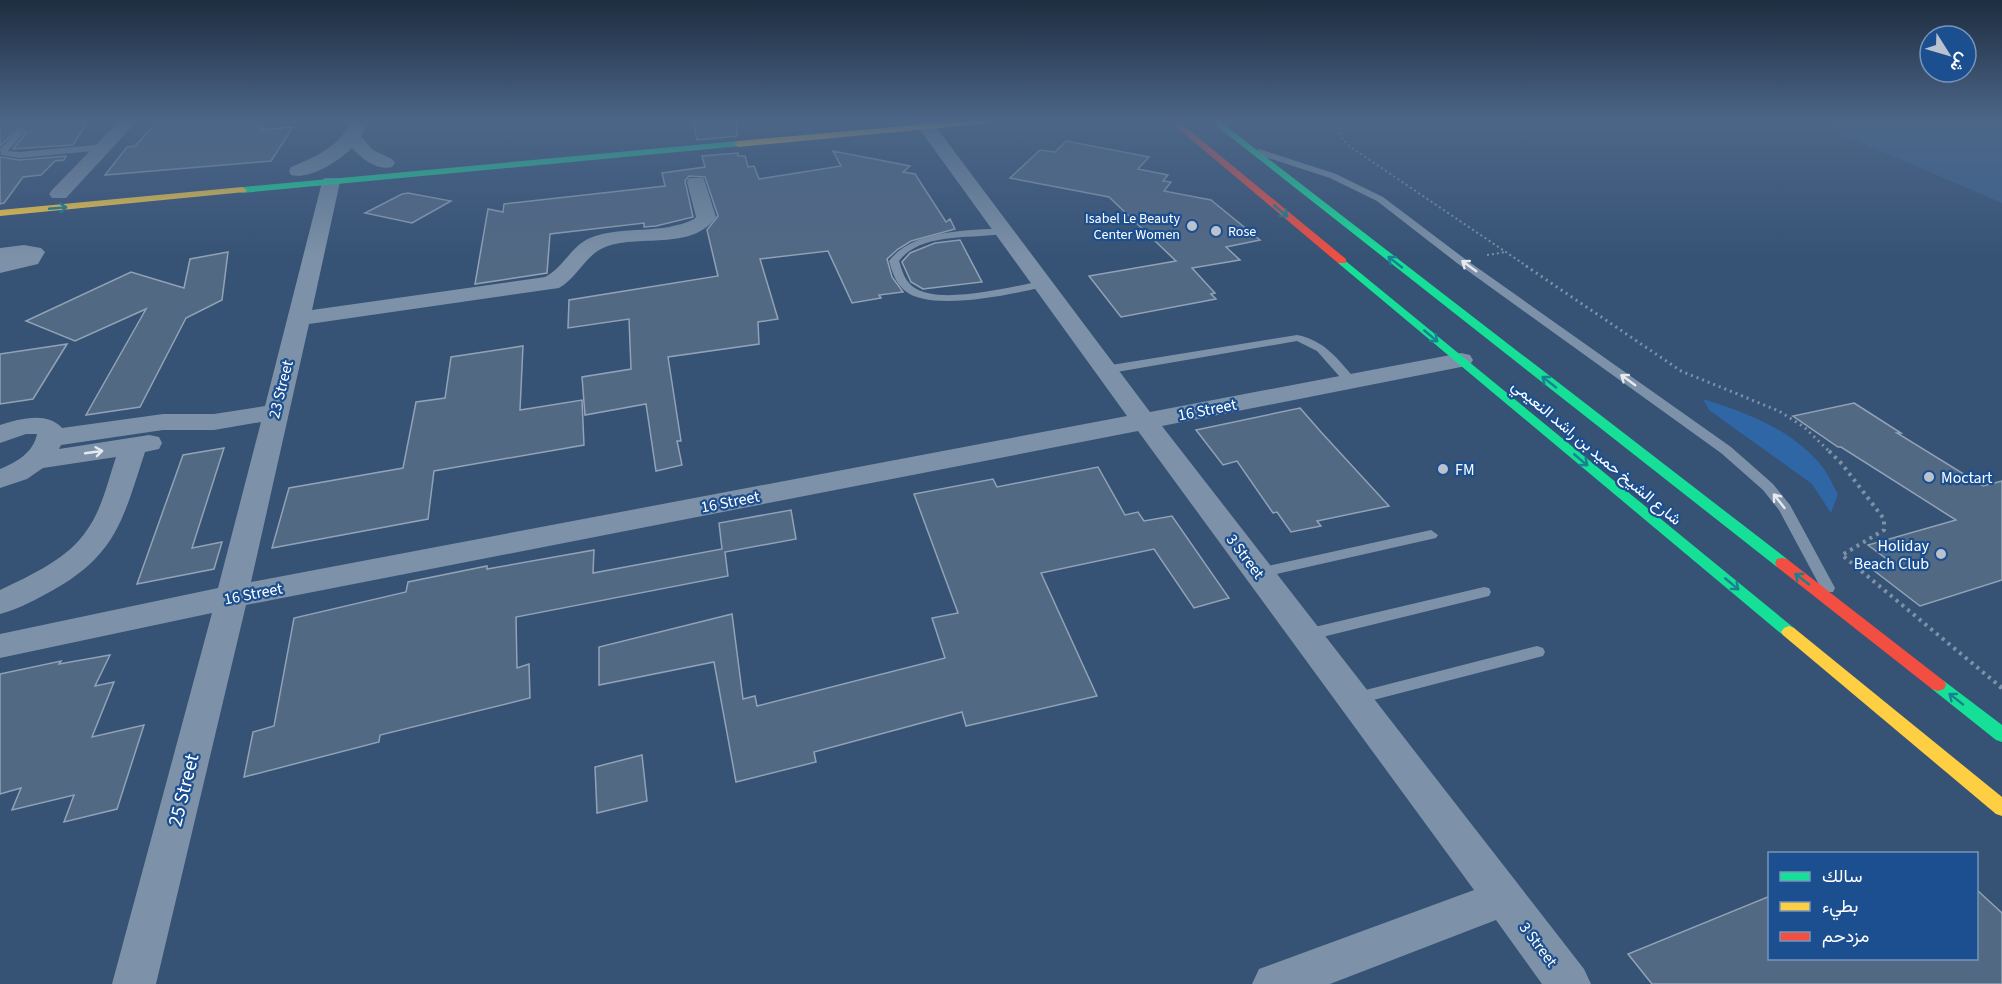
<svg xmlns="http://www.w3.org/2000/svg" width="2002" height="984" font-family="'Source Sans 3',Vazirmatn,sans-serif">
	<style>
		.green { fill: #2f66a5 }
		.water { fill: #3b618d }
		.building { fill: #526984; stroke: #92a2b6; stroke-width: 1.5 }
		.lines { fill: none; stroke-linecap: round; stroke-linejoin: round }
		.path-far3 { stroke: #7d92a8; stroke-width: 2; stroke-dasharray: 2 3; stroke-linecap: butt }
		.path-far2 { stroke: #7d92a8; stroke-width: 3; stroke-dasharray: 2 4; stroke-linecap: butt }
		.path-far1 { stroke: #7d92a8; stroke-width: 4; stroke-dasharray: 3 4.5; stroke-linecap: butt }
		.path { stroke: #7d92a8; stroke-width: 5; stroke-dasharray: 4 6; stroke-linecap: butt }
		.lane { fill: #7d92a8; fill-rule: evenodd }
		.street { fill: #7d92a8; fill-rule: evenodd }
		.fast { fill: #16e098; fill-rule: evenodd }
		.slow { fill: #ffcf43; fill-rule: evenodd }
		.jam { fill: #f24e42; fill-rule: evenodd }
		.oneway { stroke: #198292 }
		.oneway2 { stroke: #e5e9ee }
		.poi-dot { fill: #b9c2ce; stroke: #1b4f8f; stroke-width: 2 }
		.labels { text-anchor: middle; stroke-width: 4.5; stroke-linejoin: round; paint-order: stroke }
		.far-poi-label { font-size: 14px; fill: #fff; stroke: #1b4f8f; text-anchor: end }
		.street-label { font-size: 16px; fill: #fff; stroke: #1b4f8f }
		.poi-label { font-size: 16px; fill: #fff; stroke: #1b4f8f; text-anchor: start }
		.near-street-label { font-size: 20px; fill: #fff; stroke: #1b4f8f }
	</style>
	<rect width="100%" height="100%" fill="#365274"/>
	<path class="green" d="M1703,399c44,14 88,30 118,66 7,8 11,19 17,29l-7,19 -19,-29 -103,-74z"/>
	<polygon class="water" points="1808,120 2002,120 2002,203"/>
	<g class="building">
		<polygon points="45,120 89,120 73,145 13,149 27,132 19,128 0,146 0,124"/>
		<polygon points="159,120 267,120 260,130 293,127 271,161 105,175 127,147 135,146"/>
		<polygon points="692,120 737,120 737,136 697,140"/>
		<polygon points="1066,141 1149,157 1138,169 1168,175 1163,181 1171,182 1164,191 1211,200 1260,240 1226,247 1240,260 1192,268 1215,293 1211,294 1216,299 1121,317 1089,276 1176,261 1109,197 1010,178 1040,150 1055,152"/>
		<polygon points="833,151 910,166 903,172 915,174 946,222 950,219 955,229 911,241 898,249 887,259 892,277 903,292 879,295 881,298 852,303 828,251 760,259 778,319 758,322 759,344 668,357 681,441 677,441 682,465 656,471 646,404 585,415 582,377 631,369 629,319 568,328 569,300 718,276 707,230 718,216 705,177 689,176 685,181 693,217 656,226 644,227 644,223 550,234 547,273 475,284 488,209 503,212 504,204 665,186 662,173 705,167 702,156 738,153 738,156 745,156 748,167 754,166 759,179 841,166"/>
		<polygon points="66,156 64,160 55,161 41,175 23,177 4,203 0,204 0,157 20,160"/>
		<polygon points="408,193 451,201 412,223 365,213 402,194"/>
		<polygon points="960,240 982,282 923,289 911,282 902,262 910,253 935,243"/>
		<polygon points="228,252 222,300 186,318 140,407 86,415 146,309 75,341 26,321 131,272 184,288 190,259"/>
		<polygon points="67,344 33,399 0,404 0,354"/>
		<polygon points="523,346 520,410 582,400 584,445 434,471 428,519 272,548 289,488 403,468 416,402 445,398 451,357"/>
		<polygon points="1854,403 1901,433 1897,433 1983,486 2002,481 2002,580 1920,606 1872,569 1892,563 1868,545 1956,520 1841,447 1838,447 1793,416"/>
		<polygon points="1300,408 1321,432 1389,506 1317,521 1321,526 1291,532 1277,512 1273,513 1237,461 1223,465 1196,430"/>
		<polygon points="224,448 192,548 222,542 214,569 137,584 183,455"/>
		<polygon points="1098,467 1125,515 1138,512 1144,521 1172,516 1229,598 1194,608 1154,549 1041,573 1097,696 966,726 962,712 814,752 816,762 736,782 714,662 599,685 599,647 732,614 743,699 755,696 757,706 945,658 932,618 958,613 914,494 993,479 997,487"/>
		<polygon points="791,510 796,539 725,552 728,576 516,617 517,668 529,664 530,698 380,735 379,742 244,777 253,732 274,726 294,618 406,592 408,582 487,566 487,569 594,550 593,573 722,549 719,523"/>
		<polygon points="110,655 95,686 114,682 92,737 144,725 117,809 64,822 74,795 12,810 21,788 0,794 0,674 61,661 59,664"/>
		<polygon points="642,755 647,801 597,813 595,767"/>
		<polygon points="1977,890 2002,913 2002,984 1652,984 1628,954 1770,896 1770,958 1977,958"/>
	</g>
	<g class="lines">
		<g class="path-far3">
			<polyline points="1338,123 1341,137 1349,146 1528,267"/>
			<polyline points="1487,255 1506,252"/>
		</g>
		<polyline class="path-far2" points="1526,266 1681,371 1779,411 1804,427 1831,453"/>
		<polyline class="path-far1" points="1829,451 1842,464 1884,519 1884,530 1842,555 2002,688"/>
		<polyline class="path" points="2000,686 2002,688"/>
		<g class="lane">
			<polygon points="18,130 25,132 8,151 20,152 104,144 108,147 104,150 20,158 1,155 0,149"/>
			<polygon points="1259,149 1336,174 1383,197 1465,259 1731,447 1773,484 1790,505 1835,588 1833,592 1823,592 1779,510 1763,490 1721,453 1457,263 1377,201 1330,178 1256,154 1255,152"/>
			<path d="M1003,228l5,3 -2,2c-33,7 -84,-2 -107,28 3,9 5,18 13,25 25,21 100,0 131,-5l4,1v4c-32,8 -118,27 -143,4 -9,-8 -12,-19 -15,-29 24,-32 78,-30 114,-33z"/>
			<path d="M1297,335c27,5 41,24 58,44l2,3 -2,3h-8l-30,-34 -20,-10 -192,33 -6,-4 6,-4z"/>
			<polygon points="1431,530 1438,535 1436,538 1259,578 1254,577 1252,573 1254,569 1259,568"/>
			<polygon points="1484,587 1489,588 1491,592 1489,596 1306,641 1300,639 1298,635 1300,631 1306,629"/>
			<polygon points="1537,646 1543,648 1545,652 1543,656 1354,705 1348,704 1346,699 1348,694 1354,693"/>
		</g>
		<g class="street">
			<polygon points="120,120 138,120 66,198 52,198 49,194 52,190"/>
			<path d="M353,120h17l-9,16 12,14 19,9 3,4 -3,4c-15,4 -30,-8 -40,-19 -13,13 -42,32 -61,27l-2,-4 2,-4c27,-11 48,-21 62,-47z"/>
			<path d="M927,122l6,1 217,289 311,-59 9,2 3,5 -3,5 -9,2 -299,59 422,543 7,15h-49l-46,-64 -166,64h-78l7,-15 215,-79 -336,-459 -892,174 -90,379h-44l100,-371 -212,45v-24l218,-46 43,-166 -47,8h-51l-102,15 -2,4 90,-14 10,2 3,6 -3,6 -14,3c-23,70 -29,105 -99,142 -15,8 -30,16 -46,20v-24c31,-15 68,-31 87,-60 15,-21 21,-49 29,-73l-73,11 -16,11 -27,9v-19c17,-7 33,-16 37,-35h-11l-26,9v-18c19,-6 47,-14 62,3l101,-14h51l51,-8 57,-224 2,-4h14l2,4 -28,128 233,-33c19,-10 26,-31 45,-39 33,-13 72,-3 104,-19l2,-2 -9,-35 2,-4h14l2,4 11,35c-24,35 -79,16 -113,31 -18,8 -25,29 -44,40l-250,36 -58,258 876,-166 -209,-289 3,-4z"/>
			<polygon points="24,245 41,248 45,252 38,264 0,273 0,248"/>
		</g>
		<g class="fast">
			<polygon points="1209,120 1218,120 1787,559 1789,563 1787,567 1777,567"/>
			<polygon points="738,141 741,142 741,146 242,193 237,190 242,187"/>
			<polygon points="1342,258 1794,628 1797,632 1794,636 1784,636 1338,263 1338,259"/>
			<polygon points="1938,679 1944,681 2002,725 2002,742 1996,740 1932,689 1930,685 1932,681"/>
		</g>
		<g class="slow">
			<polygon points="974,120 1005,120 1001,122 738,147 734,144 738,141"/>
			<polygon points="242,187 247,190 245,192 0,216 0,210"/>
			<polygon points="1789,626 1794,628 2002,797 2002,816 1996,814 1784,636 1781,632 1784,628"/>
		</g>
		<g class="jam">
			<polygon points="1168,120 1177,120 1346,259 1346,263 1338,263"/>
			<polygon points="1782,558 1787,559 1944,681 1946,685 1944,689 1938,691 1932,689 1777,567 1775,563 1777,559"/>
		</g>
	</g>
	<defs><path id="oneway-shaft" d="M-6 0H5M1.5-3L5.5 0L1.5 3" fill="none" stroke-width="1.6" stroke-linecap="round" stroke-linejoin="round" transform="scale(1.5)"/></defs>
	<g class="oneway">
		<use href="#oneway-shaft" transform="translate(58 208) rotate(-5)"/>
		<use href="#oneway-shaft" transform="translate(1281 211) rotate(40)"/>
		<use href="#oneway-shaft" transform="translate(1395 262) rotate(-142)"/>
		<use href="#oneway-shaft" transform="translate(1431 336) rotate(40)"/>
		<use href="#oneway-shaft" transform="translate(1549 382) rotate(-142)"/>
		<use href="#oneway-shaft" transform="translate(1581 460) rotate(40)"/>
		<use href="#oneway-shaft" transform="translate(1802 579) rotate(-142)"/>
		<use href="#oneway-shaft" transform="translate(1732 584) rotate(40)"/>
		<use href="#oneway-shaft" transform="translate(1956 699) rotate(-142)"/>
	</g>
	<g class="oneway2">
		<use href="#oneway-shaft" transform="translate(1469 266) rotate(-144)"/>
		<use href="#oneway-shaft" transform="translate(1628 380) rotate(-144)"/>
		<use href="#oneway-shaft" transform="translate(94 452) rotate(-8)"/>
		<use href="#oneway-shaft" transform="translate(1779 501) rotate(-128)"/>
	</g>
	<linearGradient id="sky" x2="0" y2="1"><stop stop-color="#1e2d40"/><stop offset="0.47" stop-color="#4c6688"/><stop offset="1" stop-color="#4c6688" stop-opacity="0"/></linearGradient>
	<rect width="2002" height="258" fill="url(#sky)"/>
	<g class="poi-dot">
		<circle cx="1192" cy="226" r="6"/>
		<circle cx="1216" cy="231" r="6"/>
		<circle cx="1443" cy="469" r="6"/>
		<circle cx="1929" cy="477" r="6"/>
		<circle cx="1941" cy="554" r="6"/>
	</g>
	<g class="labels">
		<g class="far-poi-label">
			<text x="1180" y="223">Isabel Le Beauty<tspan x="1180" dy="16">Center Women</tspan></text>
			<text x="1228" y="236" text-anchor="start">Rose</text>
		</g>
		<g class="street-label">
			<text transform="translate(280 389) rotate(-76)" y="6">23 Street</text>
			<text transform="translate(1207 409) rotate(-11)" y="6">16 Street</text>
			<text transform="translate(1597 452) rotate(40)" y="6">شارع الشيخ حميد بن راشد النعيمي</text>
			<text transform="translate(730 501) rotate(-11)" y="6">16 Street</text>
			<text transform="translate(1246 556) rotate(53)" y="6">3 Street</text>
			<text transform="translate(253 593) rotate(-11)" y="6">16 Street</text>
			<text transform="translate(1539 944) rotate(53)" y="6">3 Street</text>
		</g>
		<g class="poi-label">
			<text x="1455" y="475">FM</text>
			<text x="1941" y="483">Moctart</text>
			<text x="1929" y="551" text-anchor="end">Holiday<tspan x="1929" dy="18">Beach Club</tspan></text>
		</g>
		<g class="near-street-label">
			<text transform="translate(183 790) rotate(-76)" y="7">25 Street</text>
		</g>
	</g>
	<rect x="1768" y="852" width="210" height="108" fill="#1b4f8f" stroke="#7695bc" stroke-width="1.5"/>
	<rect x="1780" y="872" width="30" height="9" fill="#16e098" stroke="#7695bc" stroke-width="1.5"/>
	<text x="1822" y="882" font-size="18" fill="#ffffff">سالك</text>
	<rect x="1780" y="902" width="30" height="9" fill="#ffcf43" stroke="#7695bc" stroke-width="1.5"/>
	<text x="1822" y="912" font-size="18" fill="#ffffff">بطيء</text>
	<rect x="1780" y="932" width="30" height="9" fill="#f24e42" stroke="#7695bc" stroke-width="1.5"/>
	<text x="1822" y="942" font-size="18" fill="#ffffff">مزدحم</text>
	<g transform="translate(1948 54) rotate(127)"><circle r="28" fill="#1b4f8f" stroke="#7695bc" stroke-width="1.5"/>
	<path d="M0-4.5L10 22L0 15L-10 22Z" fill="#b9c2ce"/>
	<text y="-9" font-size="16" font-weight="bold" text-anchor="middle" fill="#ffffff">ش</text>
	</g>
</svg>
